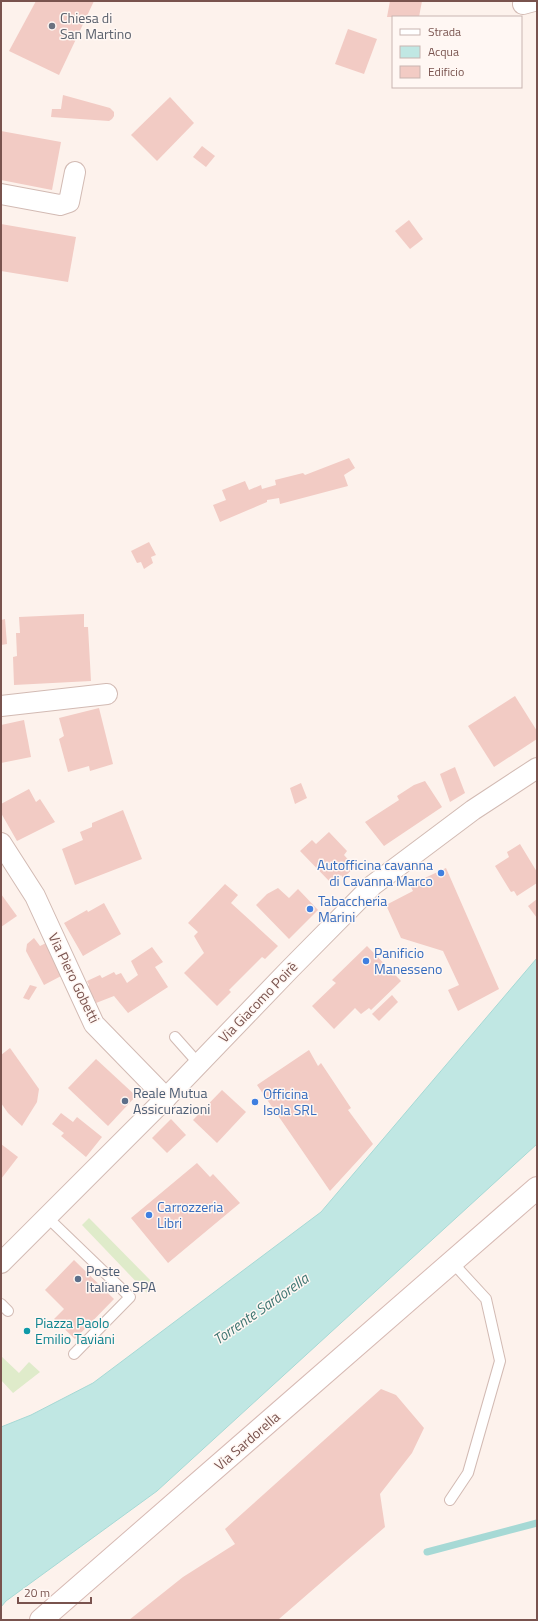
<svg xmlns="http://www.w3.org/2000/svg" width="538" height="1621" font-family="'Titillium Web',sans-serif">
	<style>
		.green { fill: #dfebca }
		.water { fill: #c0e7e3; stroke: #a6d9d5 }
		.lines { fill: none; stroke-linecap: round; stroke-linejoin: round }
		.stream { stroke: #a6d9d5; stroke-width: 7 }
		.building { fill: #f2cbc4 }
		.lane-casing { stroke: #d2bab3; stroke-width: 12 }
		.street-casing { stroke: #d2bab3; stroke-width: 22 }
		.secondary-casing { stroke: #d7bab4; stroke-width: 24 }
		.lane { stroke: #fff; stroke-width: 10 }
		.street { stroke: #fff; stroke-width: 20 }
		.secondary { stroke: #fff; stroke-width: 22 }
		.worship-dot { fill: #6b7280; stroke: #fff7f3; stroke-width: 1.5 }
		.shop-dot { fill: #3f7fe0; stroke: #fff7f3; stroke-width: 1.5 }
		.service-dot { fill: #5c6f8a; stroke: #fff7f3; stroke-width: 1.5 }
		.culture-dot { fill: #0f9aa8; stroke: #fff7f3; stroke-width: 1.5 }
		.labels { text-anchor: middle; stroke-width: 3; stroke-linejoin: round; paint-order: stroke }
		.worship-label { font-size: 14px; fill: #5b616d; stroke: #fff7f3; text-anchor: start }
		.shop-label { font-size: 14px; fill: #366cbe; stroke: #fff7f3; text-anchor: start }
		.street-label { font-size: 14px; fill: #79534e; stroke: #fff7f3 }
		.service-label { font-size: 14px; fill: #4e5e75; stroke: #fff7f3; text-anchor: start }
		.culture-label { font-size: 14px; fill: #0d838f; stroke: #fff7f3; text-anchor: start }
		.water-label { font-size: 15px; font-style: italic; fill: #3e7672; stroke: #fff7f3 }
	</style>
	<rect width="100%" height="100%" fill="#fdf2ec"/>
	<g class="green">
		<polygon points="89,1218 156,1286 147,1293 82,1225"/>
		<polygon points="1,1356 19,1373 29,1362 40,1372 13,1393 1,1380"/>
	</g>
	<polygon class="water" points="537,958 537,1144 157,1491 6,1601 1,1607 1,1427 31,1415 93,1383 321,1212"/>
	<g class="lines">
		<polyline class="stream" points="427,1552 537,1523"/>
	</g>
	<g class="building">
		<polygon points="36,1 94,1 59,75 9,51"/>
		<polygon points="390,1 422,1 419,17 387,17"/>
		<polygon points="348,29 377,39 364,74 335,64"/>
		<polygon points="63,95 110,108 114,112 114,116 112,119 109,121 51,117 52,109 61,109"/>
		<polygon points="170,97 194,123 157,161 131,135"/>
		<polygon points="1,131 61,142 52,190 1,180"/>
		<polygon points="202,146 215,156 206,167 193,157"/>
		<polygon points="409,220 423,239 410,249 395,231"/>
		<polygon points="1,224 76,237 68,282 1,271"/>
		<polygon points="349,458 355,468 344,475 348,486 280,504 279,498 267,500 267,502 220,522 213,505 226,500 222,490 245,481 249,490 261,485 262,489 276,485 275,480 303,473 305,475"/>
		<polygon points="149,542 156,555 151,557 153,563 144,569 141,562 137,563 131,551"/>
		<polygon points="84,614 84,627 88,627 91,681 14,685 13,657 17,656 16,633 20,633 19,617"/>
		<polygon points="5,619 7,644 1,645 1,620"/>
		<polygon points="515,696 537,731 537,739 494,767 468,726"/>
		<polygon points="99,708 113,764 90,771 89,766 68,772 59,739 64,736 59,718"/>
		<polygon points="24,720 31,757 1,763 1,725"/>
		<polygon points="455,767 465,793 450,802 440,774"/>
		<polygon points="425,781 442,807 384,846 365,822 399,800 397,796 414,785"/>
		<polygon points="301,783 307,798 295,804 290,788"/>
		<polygon points="29,789 36,802 40,799 55,822 17,841 1,813 1,804"/>
		<polygon points="123,810 142,859 75,885 62,849 83,840 80,832 92,827 92,823"/>
		<polygon points="329,832 347,851 344,855 355,867 343,878 341,875 332,884 300,851 312,840 316,844"/>
		<polygon points="520,844 537,872 537,883 517,896 514,891 511,892 495,866 509,857 507,852"/>
		<polygon points="446,868 499,989 458,1011 448,990 459,985 443,951 401,938 386,905 413,891 410,885"/>
		<polygon points="225,884 238,895 231,903 278,946 265,959 262,957 229,990 231,992 217,1006 184,973 204,953 194,936 198,932 188,923"/>
		<polygon points="278,888 289,898 298,889 318,910 289,939 256,905 267,894"/>
		<polygon points="1,894 17,916 1,927"/>
		<polygon points="537,899 537,918 528,906"/>
		<polygon points="104,903 121,934 83,956 64,923 87,910 88,912"/>
		<polygon points="34,938 40,946 46,943 63,975 44,985 26,951 27,944"/>
		<polygon points="367,946 401,981 371,1010 369,1008 361,1014 355,1008 334,1029 312,1006 336,983 332,980"/>
		<polygon points="152,947 163,962 155,967 168,987 128,1013 114,996 96,1003 94,998 91,998 86,990 89,985 87,981 100,975 102,978 114,972 116,975 121,973 127,983 138,975 131,961"/>
		<polygon points="30,985 37,987 29,1000 23,998"/>
		<polygon points="392,995 398,1002 379,1021 372,1014"/>
		<polygon points="10,1048 39,1089 37,1102 22,1126 8,1113 1,1103 1,1055"/>
		<polygon points="309,1050 318,1066 321,1063 351,1108 348,1110 373,1144 330,1191 257,1085"/>
		<polygon points="96,1059 136,1096 108,1126 68,1088"/>
		<polygon points="222,1090 246,1112 217,1143 193,1120"/>
		<polygon points="61,1113 73,1122 77,1117 102,1137 86,1157 61,1136 64,1133 52,1124"/>
		<polygon points="171,1119 186,1135 167,1153 152,1138"/>
		<polygon points="1,1144 18,1157 1,1179"/>
		<polygon points="197,1163 210,1177 213,1174 240,1203 168,1263 131,1218"/>
		<polygon points="74,1260 114,1299 75,1339 54,1319 64,1309 45,1290"/>
		<polygon points="381,1389 396,1395 424,1428 412,1453 380,1494 385,1527 279,1619 129,1620 183,1577 235,1544 225,1529"/>
	</g>
	<g class="lines">
		<g class="lane-casing">
			<g id="lane">
				<polyline points="175,1037 199,1064"/>
				<polyline points="47,1217 130,1297 74,1354"/>
				<polyline points="1,1304 8,1311"/>
				<polyline points="450,1500 468,1473 500,1361 486,1299 452,1262"/>
			</g>
		</g>
		<g class="street-casing">
			<g id="street">
				<polyline points="523,4 534,1"/>
				<polyline points="1,194 60,205 69,202 75,172"/>
				<polyline points="1,706 107,694"/>
				<polyline points="1,843 35,896 94,1024 166,1098"/>
				<polyline points="1,1263 166,1098 290,969 373,885 473,810 537,768"/>
			</g>
		</g>
		<g class="secondary-casing">
			<polyline id="secondary" points="41,1620 537,1188"/>
		</g>
		<use href="#lane" class="lane"/>
		<use href="#street" class="street"/>
		<use href="#secondary" class="secondary"/>
	</g>
	<circle class="worship-dot" cx="52" cy="26" r="4"/>
	<g class="shop-dot">
		<circle cx="441" cy="873" r="4"/>
		<circle cx="310" cy="909" r="4"/>
		<circle cx="366" cy="961" r="4"/>
		<circle cx="255" cy="1102" r="4"/>
		<circle cx="149" cy="1215" r="4"/>
	</g>
	<g class="service-dot">
		<circle cx="125" cy="1101" r="4"/>
		<circle cx="78" cy="1279" r="4"/>
	</g>
	<circle class="culture-dot" cx="27" cy="1331" r="4"/>
	<g class="labels">
		<g class="worship-label">
			<text x="60" y="23">Chiesa di<tspan x="60" dy="16">San Martino</tspan></text>
		</g>
		<g class="shop-label">
			<text x="433" y="870" text-anchor="end">Autofficina cavanna<tspan x="433" dy="16">di Cavanna Marco</tspan></text>
			<text x="318" y="906">Tabaccheria<tspan x="318" dy="16">Marini</tspan></text>
			<text x="374" y="958">Panificio<tspan x="374" dy="16">Manesseno</tspan></text>
			<text x="263" y="1099">Officina<tspan x="263" dy="16">Isola SRL</tspan></text>
			<text x="157" y="1212">Carrozzeria<tspan x="157" dy="16">Libri</tspan></text>
		</g>
		<g class="street-label">
			<text transform="translate(74 978) rotate(64)" y="5">Via Piero Gobetti</text>
			<text transform="translate(258 1002) rotate(-46)" y="5">Via Giacomo Poirè</text>
			<text transform="translate(247 1441) rotate(-41)" y="5">Via Sardorella</text>
		</g>
		<g class="service-label">
			<text x="133" y="1098">Reale Mutua<tspan x="133" dy="16">Assicurazioni</tspan></text>
			<text x="86" y="1276">Poste<tspan x="86" dy="16">Italiane SPA</tspan></text>
		</g>
		<g class="culture-label">
			<text x="35" y="1328">Piazza Paolo<tspan x="35" dy="16">Emilio Taviani</tspan></text>
		</g>
		<g class="water-label">
			<text transform="translate(261 1309) rotate(-35)" y="5">Torrente Sardorella</text>
		</g>
	</g>
	<rect width="538" height="1621" fill="none" stroke="#79534e" stroke-width="4"/>
	<rect x="392" y="16" width="130" height="72" fill="#fff7f3" stroke="#c9b5b1"/>
	<rect x="400" y="29" width="20" height="6" fill="#ffffff" stroke="#c9b5b1"/>
	<text x="428" y="36" font-size="12" fill="#79534e">Strada</text>
	<rect x="400" y="46" width="20" height="12" fill="#c0e7e3" stroke="#c9b5b1"/>
	<text x="428" y="56" font-size="12" fill="#79534e">Acqua</text>
	<rect x="400" y="66" width="20" height="12" fill="#f2cbc4" stroke="#c9b5b1"/>
	<text x="428" y="76" font-size="12" fill="#79534e">Edificio</text>
	<path d="M18 1597v6h73v-6" fill="none" stroke="#79534e" stroke-width="2"/>
	<text x="24" y="1597" font-size="12" fill="#79534e" stroke="#fff7f3" stroke-width="3" paint-order="stroke">20 m</text>
</svg>
